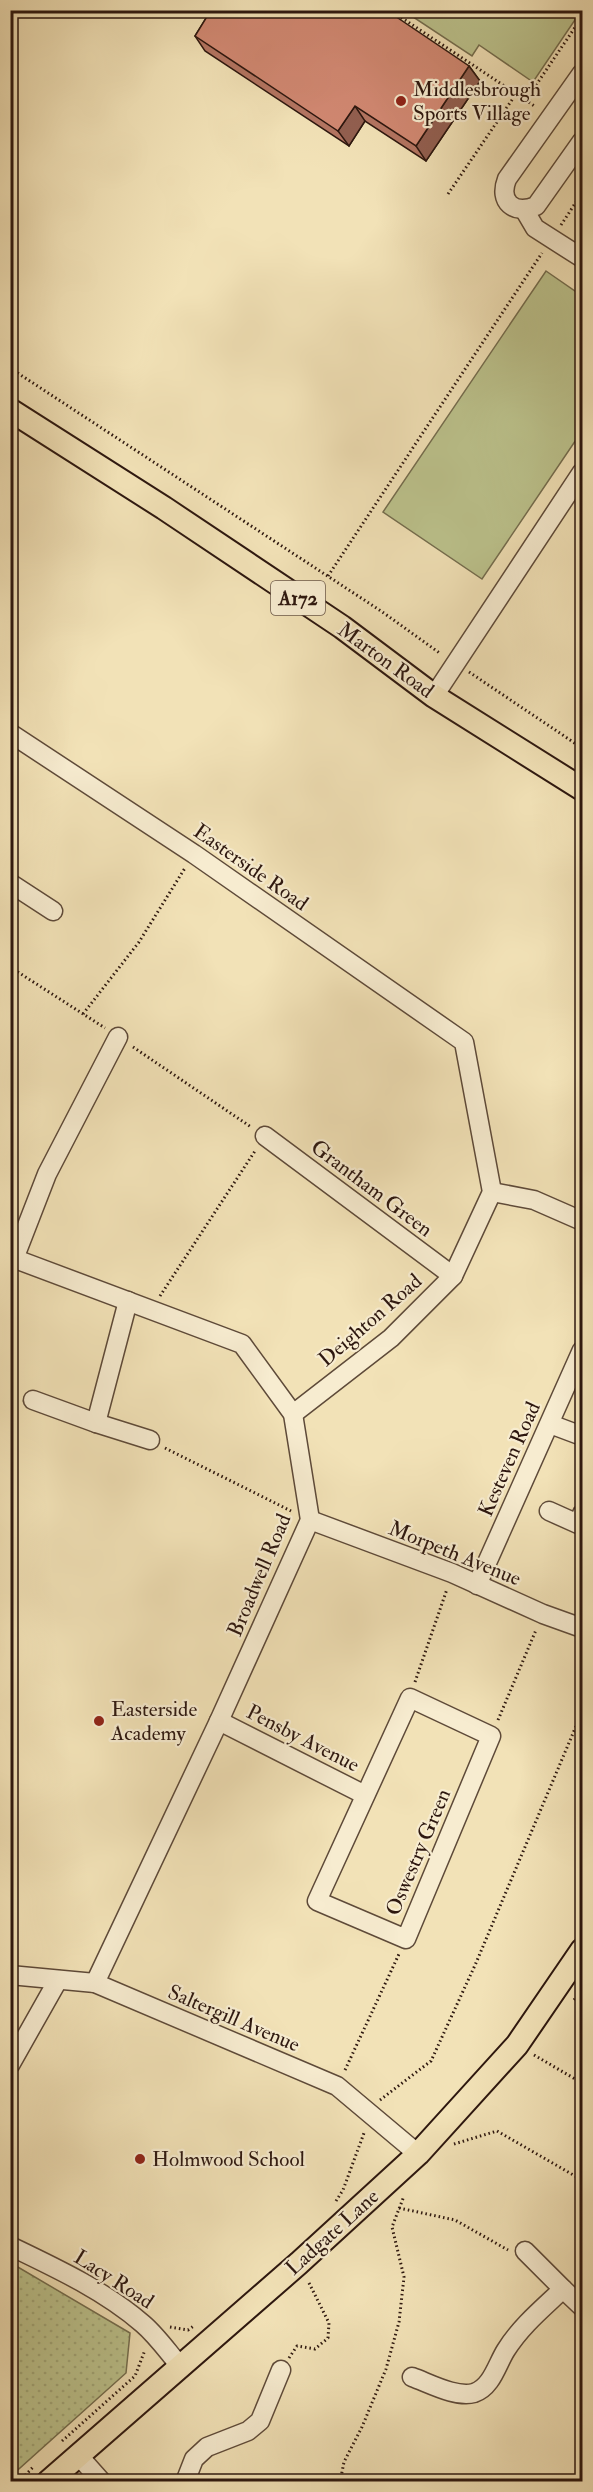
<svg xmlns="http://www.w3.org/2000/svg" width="593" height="2492" font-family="'IM FELL Double Pica',serif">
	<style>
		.grass { fill: url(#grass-dots); stroke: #746d4e; stroke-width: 1.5 }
		.garden { fill: #bcc38d; stroke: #746d4e; stroke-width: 1.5 }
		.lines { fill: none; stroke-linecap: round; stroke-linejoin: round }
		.minor-casing { stroke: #5e4a39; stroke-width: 21 }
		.major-casing { stroke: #2d170f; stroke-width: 26 }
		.path { stroke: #2d170f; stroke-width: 3; stroke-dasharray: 1.5 3; stroke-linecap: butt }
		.minor { stroke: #f7ecd0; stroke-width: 18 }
		.major { stroke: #f2e2b7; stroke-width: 22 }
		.wall { fill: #b47562; stroke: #2d170f; stroke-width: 1.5 }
		.shaded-wall { fill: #925f50; stroke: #2d170f; stroke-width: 1.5 }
		.building { fill: #d18872; stroke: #2d170f; stroke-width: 1.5 }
		.poi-dot { fill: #8f2418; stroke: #f7ecd0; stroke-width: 2 }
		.labels { text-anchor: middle; stroke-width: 4.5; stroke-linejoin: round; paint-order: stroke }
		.shield { fill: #f7ecd0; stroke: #6a5749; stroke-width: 1.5 }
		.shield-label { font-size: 20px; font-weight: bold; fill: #2d170f }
		.poi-label { font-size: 21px; fill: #2d170f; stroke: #f7ecd0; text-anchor: start }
		.street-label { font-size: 21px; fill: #2d170f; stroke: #f7ecd0 }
	</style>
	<defs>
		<pattern id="grass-dots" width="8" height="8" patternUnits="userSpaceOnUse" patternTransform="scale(1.5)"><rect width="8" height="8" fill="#bcc38d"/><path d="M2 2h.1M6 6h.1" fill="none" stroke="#a2a778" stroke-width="1.8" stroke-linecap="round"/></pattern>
	</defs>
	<rect width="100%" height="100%" fill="#f2e2b7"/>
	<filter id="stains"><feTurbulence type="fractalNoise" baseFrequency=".00333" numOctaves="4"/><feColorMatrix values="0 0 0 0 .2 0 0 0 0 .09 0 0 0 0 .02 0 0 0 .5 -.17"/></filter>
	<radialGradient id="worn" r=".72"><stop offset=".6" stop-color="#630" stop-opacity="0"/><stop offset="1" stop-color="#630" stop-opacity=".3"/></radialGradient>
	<polygon class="grass" points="11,2263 130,2333 126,2373 11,2476"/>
	<g class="garden">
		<polygon points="404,11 581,11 533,82 479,45 472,56"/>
		<polygon points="546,271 582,296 582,431 482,579 383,512"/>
	</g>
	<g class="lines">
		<g class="minor-casing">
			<g id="minor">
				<path d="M582,73l-75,106c-9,23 7,36 29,27l46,-65"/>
				<polyline points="525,211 535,228 582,258"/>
				<polyline points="434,696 582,472"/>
				<polyline points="10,733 194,854 464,1042 492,1192 453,1276 391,1338 293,1414"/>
				<polyline points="10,883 53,911"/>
				<polyline points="265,1136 453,1276"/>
				<polyline points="492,1192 534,1200 582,1221"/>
				<polyline points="10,1257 242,1344 293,1414 310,1520 219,1721 95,1983"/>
				<polyline points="14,1259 47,1174 118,1037"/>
				<polyline points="33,1400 96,1423 150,1440"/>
				<polyline points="96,1423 128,1301"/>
				<polyline points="550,1424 582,1436"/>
				<polyline points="549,1511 578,1524 582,1514"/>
				<polyline points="310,1520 452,1573 543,1614 582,1628"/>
				<polyline points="477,1585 582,1350"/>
				<polygon points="410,1698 491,1736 406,1939 317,1901"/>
				<polyline points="219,1721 365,1795"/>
				<polyline points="10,1975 95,1983 337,2086 418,2154"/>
				<polyline points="10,2065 58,1980"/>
				<path d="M10,2246c46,22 95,45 133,78 14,12 25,28 37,42"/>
				<polyline points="525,2251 563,2289"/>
				<path d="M412,2377c17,6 44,21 62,16 18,-6 23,-29 32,-43 15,-24 37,-42 57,-61l19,18"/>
				<polyline points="78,2455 102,2482"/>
				<polyline points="185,2482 194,2459 207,2447 248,2431 260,2421 281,2370"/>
			</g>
		</g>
		<g class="major-casing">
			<g id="major">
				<polyline points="10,410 164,508 342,627 434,696 582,789"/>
				<polyline points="48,2482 299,2263 418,2154 517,2045 582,1950"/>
			</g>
		</g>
		<g class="path">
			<polyline points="390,10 536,107"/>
			<polyline points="526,100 582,17"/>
			<polyline points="448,194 516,94"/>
			<polyline points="561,225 582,193"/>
			<polyline points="10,368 381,611 441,654"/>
			<polyline points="328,576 542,253"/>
			<polyline points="469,672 582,748"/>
			<polyline points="10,967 105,1028"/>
			<polyline points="83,1014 139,942 185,868"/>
			<polyline points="133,1047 251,1127"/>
			<polyline points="160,1296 255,1151"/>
			<polyline points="165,1448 291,1511"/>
			<polyline points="415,1682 447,1589"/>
			<polyline points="498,1720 536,1630"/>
			<polyline points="574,2000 582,1990"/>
			<polyline points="534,2055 582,2083"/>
			<polyline points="345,2070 399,1954"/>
			<polyline points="380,2100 431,2061 476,1963 582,1712"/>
			<polyline points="454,2144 497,2131 582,2180"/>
			<polyline points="336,2201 343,2190 364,2133"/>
			<polyline points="399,2208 455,2220 508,2250"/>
			<polyline points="170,2327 188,2330 195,2325"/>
			<polyline points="289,2358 297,2346 315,2349 328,2338 329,2323 308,2281"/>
			<polyline points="62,2441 135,2376 145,2350"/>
			<polyline points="19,2482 34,2466"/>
			<polyline points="340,2482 344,2462 362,2427 386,2369 399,2322 404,2277 392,2227 404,2196"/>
		</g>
		<use href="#minor" class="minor"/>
		<use href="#major" class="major"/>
	</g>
	<polygon class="wall" points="211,10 469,66 480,81 426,161 365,121 349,146 205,51 195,36"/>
	<g class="shaded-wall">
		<polygon points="469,66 480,81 426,161 416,146"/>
		<polygon points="355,106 365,121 349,146 338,131"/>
	</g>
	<polygon class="building" points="211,10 386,10 469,66 416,146 355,106 338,131 195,36"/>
	<g class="poi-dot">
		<circle cx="401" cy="101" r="6"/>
		<circle cx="99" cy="1721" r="6"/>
		<circle cx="140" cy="2159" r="6"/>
	</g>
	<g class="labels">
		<rect class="shield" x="271" y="581" width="54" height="34" rx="4.5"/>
		<g class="shield-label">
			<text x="298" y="605">A172</text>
		</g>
		<g class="poi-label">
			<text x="413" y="96">Middlesbrough<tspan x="413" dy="24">Sports Village</tspan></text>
			<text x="111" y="1716">Easterside<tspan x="111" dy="24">Academy</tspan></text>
			<text x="152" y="2166">Holmwood School</text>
		</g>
		<g class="street-label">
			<text transform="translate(386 660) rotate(36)" y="7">Marton Road</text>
			<text transform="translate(251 867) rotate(35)" y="7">Easterside Road</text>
			<text transform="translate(372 1188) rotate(37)" y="7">Grantham Green</text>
			<text transform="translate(370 1320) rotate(-41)" y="7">Deighton Road</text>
			<text transform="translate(509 1459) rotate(-66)" y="7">Kesteven Road</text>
			<text transform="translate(455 1553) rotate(22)" y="7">Morpeth Avenue</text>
			<text transform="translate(259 1575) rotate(-67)" y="7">Broadwell Road</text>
			<text transform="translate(303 1738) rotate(27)" y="7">Pensby Avenue</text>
			<text transform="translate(418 1852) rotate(-67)" y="7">Oswestry Green</text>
			<text transform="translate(234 2018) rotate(23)" y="7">Saltergill Avenue</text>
			<text transform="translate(332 2232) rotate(-42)" y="7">Ladgate Lane</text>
			<text transform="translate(114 2279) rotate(33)" y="7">Lacy Road</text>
		</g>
	</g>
	<rect width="593" height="2492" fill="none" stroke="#f2e2b7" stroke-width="36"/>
	<rect x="12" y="12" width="569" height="2468" fill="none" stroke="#2d170f" stroke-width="3"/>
	<rect x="18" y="18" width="557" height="2456" fill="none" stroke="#2d170f" stroke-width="1.5"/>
	<rect width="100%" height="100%" filter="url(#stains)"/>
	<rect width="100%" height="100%" fill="url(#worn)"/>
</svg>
